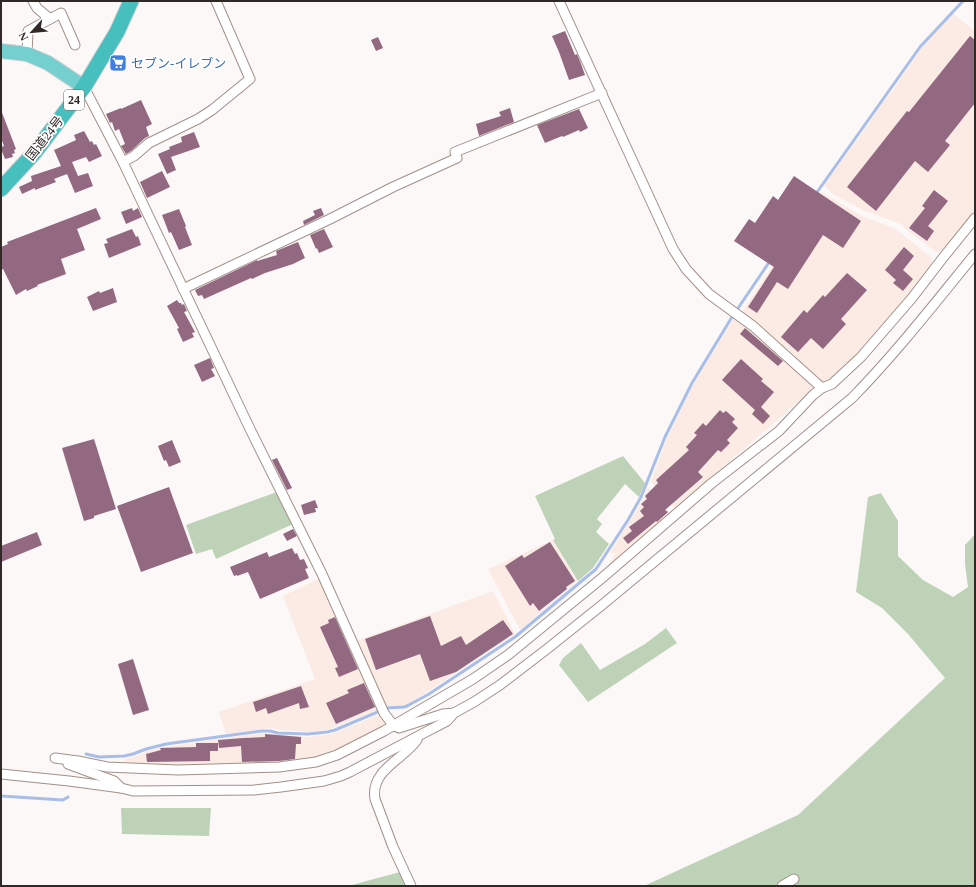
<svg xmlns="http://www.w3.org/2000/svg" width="976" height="887" font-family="'Times New Roman','Noto Sans JP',serif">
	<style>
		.built { fill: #fceae4 }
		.green { fill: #bed2b7 }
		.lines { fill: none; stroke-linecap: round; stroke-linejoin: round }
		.stream { stroke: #a8bee9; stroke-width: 3 }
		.building { fill: #936881 }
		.minor-casing { stroke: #a29088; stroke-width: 11 }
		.primary-casing { stroke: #d6d4d4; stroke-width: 16 }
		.trunk-casing { stroke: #d6d4d4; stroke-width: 17 }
		.minor { stroke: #fff; stroke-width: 9 }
		.primary { stroke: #75cfce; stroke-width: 14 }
		.trunk { stroke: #47bfbe; stroke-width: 15 }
		.labels { text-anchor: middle; stroke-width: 3.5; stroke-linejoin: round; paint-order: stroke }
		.shield { fill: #fff; stroke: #6f6967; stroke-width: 1 }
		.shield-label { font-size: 12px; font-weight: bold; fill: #312926 }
		.shop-label { font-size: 13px; fill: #366cbe; stroke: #fff; text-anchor: start }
		.street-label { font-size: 13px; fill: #312926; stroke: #fff }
	</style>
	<rect width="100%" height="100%" fill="#fcf8f7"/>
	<g class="built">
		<polygon points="952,13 975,31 975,211 943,251 936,252 903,227 903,225 863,210 833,194 824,185 868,125 881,105 891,93 921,49"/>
		<polygon points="821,192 862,216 894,228 931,257 932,265 861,352 831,380 826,383 820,381 794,358 795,355 742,312"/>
		<polygon points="734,318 812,383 813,389 744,449 686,498 687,501 676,509 665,499 651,481 667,438 693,385"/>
		<polygon points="648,487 667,510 670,516 613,563 609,565 616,553 610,553 644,498"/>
		<polygon points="553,540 577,581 520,630 488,569"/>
		<polygon points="320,578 379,709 330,729 312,732 281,730 269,728 226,734 219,712 315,679 283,596"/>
		<polygon points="493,591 515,634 407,705 400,706 385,706 356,641"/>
		<polygon points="381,714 385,722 382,728 334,752 317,758 283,764 178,766 124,763 124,759 137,756 147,751 159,748 261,733 306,737 332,734"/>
	</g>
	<g class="green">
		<polygon points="623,456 645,483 639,497 625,484 597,519 602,524 596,532 609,544 593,568 578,581 553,540 555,539 535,496"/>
		<polygon points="277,492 293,524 216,559 212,549 196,554 186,525"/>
		<polygon points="881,493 898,521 898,556 923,580 953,597 968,587 965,564 965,545 975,534 975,886 644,886 798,815 945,678 908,634 882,608 856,592 868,497"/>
		<polygon points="666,628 677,643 588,702 559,665 563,658 581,643 600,670 645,644"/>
		<polygon points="121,808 211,808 209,836 122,834"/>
		<polygon points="400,872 407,886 348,886"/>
	</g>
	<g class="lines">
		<g class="stream">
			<polyline points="815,195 920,47 963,1"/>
			<polyline points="86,754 99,757 124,756 133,754 146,749 166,744 261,731 270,731 278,733 308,734 327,732 335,730 387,708 404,707 407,706 429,694 515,637 596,569 628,520 641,497 665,437 692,383 732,317 770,261"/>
			<polyline points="1,796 63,800 68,797"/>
		</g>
	</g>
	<g class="building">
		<polygon points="565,31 575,55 577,54 580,61 585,75 569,80 559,52 552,36"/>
		<polygon points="970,36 975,40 975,103 945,141 950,145 928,172 915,161 876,211 847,187 907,111 909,112"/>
		<polygon points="378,37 383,48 376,51 371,40"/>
		<polygon points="141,100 152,124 146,127 149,136 145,138 131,151 126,154 121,146 125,144 119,129 115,131 112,122 110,123 106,114 121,108 121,109"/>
		<polygon points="510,108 514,122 479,136 476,124 501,116 499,112"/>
		<polygon points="579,109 588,128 580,132 579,130 563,137 562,136 545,143 537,125"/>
		<polygon points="1,110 16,149 14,150 15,153 12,154 13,157 5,159 1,149 1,147 4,146 1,138"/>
		<polygon points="84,131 90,142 92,141 94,145 96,144 102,156 89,162 86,157 72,162 78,176 88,173 93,186 75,193 67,174 54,179 56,182 35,190 35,188 22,194 19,187 32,181 31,176 61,166 54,150 76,140 74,135"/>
		<polygon points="194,132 200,147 171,157 176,170 167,174 158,154 170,149 169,147 182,142 181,137"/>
		<polygon points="162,171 170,187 147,198 140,182"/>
		<polygon points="794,176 861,221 843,248 823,235 788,289 777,282 757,313 748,307 774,267 734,241 749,219 755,223 773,196 778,200"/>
		<polygon points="934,190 948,201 928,226 934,231 927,241 909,228 925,208 922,206"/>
		<polygon points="96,208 101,219 77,229 85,250 61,259 66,274 37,285 38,286 27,291 26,289 16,295 3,269 1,270 1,247 8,244 7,242"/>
		<polygon points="132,208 133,211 138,208 142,217 126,224 121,212"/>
		<polygon points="321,208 324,215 304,225 303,221 315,215 313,211"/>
		<polygon points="179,209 186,226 185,227 192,245 179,250 171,232 169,233 162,215"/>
		<polygon points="132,229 136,237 138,236 141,245 109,258 104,244 108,243 106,239"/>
		<polygon points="324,229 333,247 319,253 317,248 316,249 310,235"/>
		<polygon points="298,242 305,258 293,264 265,273 252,279 251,278 204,299 202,295 198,296 195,290 257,260 257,261 277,255 276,251"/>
		<polygon points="904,247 914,256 903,270 913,279 903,291 893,283 896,280 885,270"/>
		<polygon points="847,273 867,290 841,319 846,324 823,349 811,338 798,352 781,337 804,310 807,313 823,295 825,297"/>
		<polygon points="113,288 117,302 93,311 87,297 99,291 100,293"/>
		<polygon points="177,300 179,303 181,303 182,305 184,304 187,311 184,312 195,332 192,333 194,337 183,342 177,329 179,328 167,306"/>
		<polygon points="745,328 783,361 778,366 740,334"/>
		<polygon points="210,358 214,368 211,369 215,376 202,382 194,365"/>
		<polygon points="741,359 763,379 761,381 774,392 761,407 770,416 763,424 752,414 755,410 722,380"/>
		<polygon points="720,410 723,413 726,411 735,419 732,422 738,428 727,440 730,443 721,452 718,450 698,472 703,477 665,510 668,512 657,522 656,521 628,544 623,538 632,531 629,527 644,516 640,511 644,507 641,504 647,499 645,496 658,483 656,480 689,450 686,447 697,435 694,433 703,423 706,426"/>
		<polygon points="94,439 116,509 94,516 94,518 84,521 62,448"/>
		<polygon points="172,440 181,462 169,467 166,460 164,461 158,446"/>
		<polygon points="277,458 292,488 287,490 272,460"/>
		<polygon points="169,487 193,553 141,572 117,506"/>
		<polygon points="315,500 318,508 315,508 316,512 304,515 301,505"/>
		<polygon points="293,529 297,536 287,541 283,534"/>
		<polygon points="37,532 42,545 1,562 1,546"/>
		<polygon points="550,542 575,581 566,587 567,589 539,611 533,603 530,606 505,566 522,555 524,558"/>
		<polygon points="292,548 295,554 297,553 300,560 304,559 308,568 305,569 309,578 260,599 248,572 237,576 237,575 234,576 230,567 267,552 269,557"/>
		<polygon points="430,616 441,646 461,636 466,645 503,620 513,634 456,672 430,681 420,654 376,670 365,639"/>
		<polygon points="335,617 358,669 339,677 335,668 338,667 320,627 329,623 328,620"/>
		<polygon points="133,659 149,710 133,715 118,664"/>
		<polygon points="364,683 375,707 336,724 326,703 349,693 347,690"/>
		<polygon points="301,686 309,707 300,709 299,703 268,714 266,708 256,712 253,702"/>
		<polygon points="265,734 301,737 301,744 296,744 295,759 279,761 242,762 241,746 219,748 218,740 243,738 265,737"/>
		<polygon points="196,743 218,743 218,751 210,751 210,761 147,762 146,754 161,750 160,748 196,747"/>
	</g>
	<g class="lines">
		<g class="minor-casing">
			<g id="minor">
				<polyline points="559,1 673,249 686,269 709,294 753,326 822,388"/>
				<polyline points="50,19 61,13 75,45"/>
				<polyline points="27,54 28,31 50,19 37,8 33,1"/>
				<polyline points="84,87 123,162 250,429 322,574 384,713 393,725 399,728 443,714 454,713"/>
				<polyline points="123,162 134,156 149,143 198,119 212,110 250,79 216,1"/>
				<polyline points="183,289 330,219 393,187 457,158 455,152 602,93"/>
				<polyline points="55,758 78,761 107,767 178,770 279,767 316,762 337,755 384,731 473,679 508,655 602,578 675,515 712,483 779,431 813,395 822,388 832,384 861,357 912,298 942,259 975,218"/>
				<polyline points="68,764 114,781 121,788"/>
				<path d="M1,774l68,7 52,7 12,3 121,-1 27,-3 43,-6 17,-5 9,-4 72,-38 25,-13 7,-8 20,-11 26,-17 47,-36 55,-44 250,-207c44,-45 83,-95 123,-144"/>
				<path d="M411,886l-18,-39 -18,-48c-5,-29 29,-40 42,-59"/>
				<polyline points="782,886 794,879"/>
			</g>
		</g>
		<g class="primary-casing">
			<polyline id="primary" points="1,51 27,54 48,63 84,87"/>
		</g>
		<g class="trunk-casing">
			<polyline id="trunk" points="1,189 35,152 84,87 117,32 131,1"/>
		</g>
		<use href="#minor" class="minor"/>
		<use href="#primary" class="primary"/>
		<use href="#trunk" class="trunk"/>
	</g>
	<defs>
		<g id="supermarket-square" transform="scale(0.9)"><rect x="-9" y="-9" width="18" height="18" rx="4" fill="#3f7fe0" stroke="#fff"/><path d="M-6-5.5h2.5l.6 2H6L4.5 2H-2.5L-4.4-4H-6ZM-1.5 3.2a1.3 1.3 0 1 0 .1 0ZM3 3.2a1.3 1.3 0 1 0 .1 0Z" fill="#fff"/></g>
	</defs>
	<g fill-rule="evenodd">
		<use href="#supermarket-square" x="118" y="63"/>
	</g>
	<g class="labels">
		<rect class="shield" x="64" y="90" width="20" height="20" rx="3"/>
		<g class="shield-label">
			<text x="74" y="104">24</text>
		</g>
		<g class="shop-label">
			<text x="131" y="68">セブン-イレブン</text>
		</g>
		<g class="street-label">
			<text transform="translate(44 138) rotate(-52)" y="5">国道24号</text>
		</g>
	</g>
	<rect width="976" height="887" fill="none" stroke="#312926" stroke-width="4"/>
	<g transform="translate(32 32) rotate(243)" stroke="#ffffff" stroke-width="3" paint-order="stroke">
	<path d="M0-3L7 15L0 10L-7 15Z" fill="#312926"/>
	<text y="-6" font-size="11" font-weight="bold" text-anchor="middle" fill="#312926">N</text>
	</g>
</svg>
